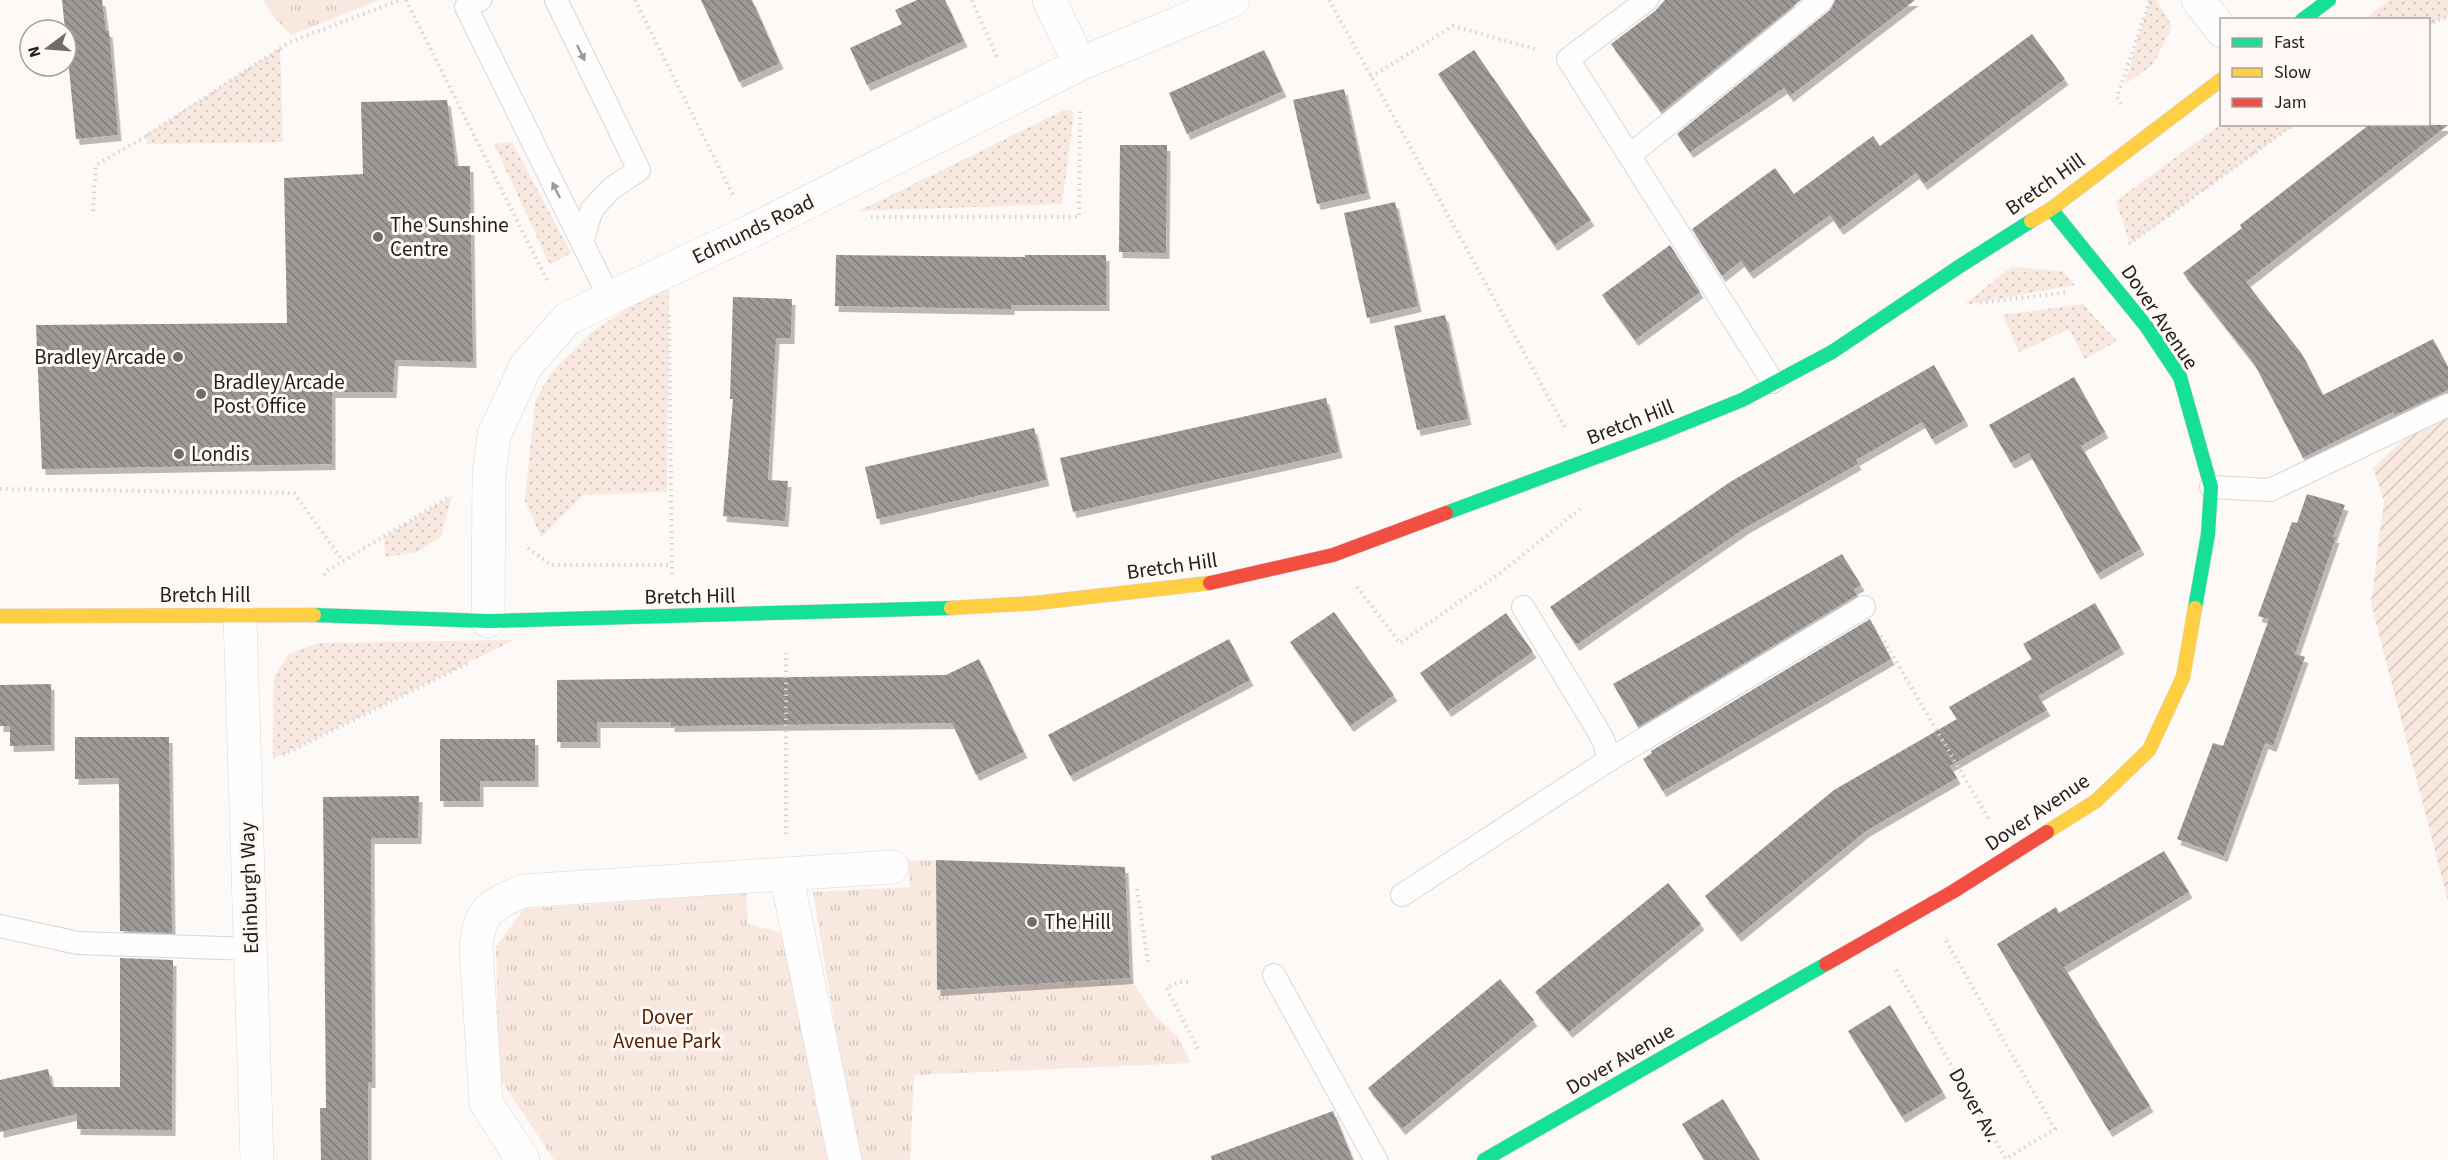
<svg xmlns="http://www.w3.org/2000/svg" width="2448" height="1160" font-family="'Source Sans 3',sans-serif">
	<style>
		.grass { fill: url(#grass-dots) }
		.park { fill: url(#park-tufts) }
		.garden { fill: url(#garden-furrows) }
		.building { fill: url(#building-back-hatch); filter: url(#shadow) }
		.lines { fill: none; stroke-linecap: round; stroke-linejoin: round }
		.lane-casing { stroke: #dad6d4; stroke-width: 24 }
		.street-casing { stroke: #dad6d4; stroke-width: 34 }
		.fast-casing { stroke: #dad6d4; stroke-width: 15 }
		.slow-casing { stroke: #dad6d4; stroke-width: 15 }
		.jam-casing { stroke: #dad6d4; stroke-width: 15 }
		.path { stroke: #d5d4d3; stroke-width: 4; stroke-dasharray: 1.5 4.5; stroke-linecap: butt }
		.lane { stroke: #fffefe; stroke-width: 22 }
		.street { stroke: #fffefe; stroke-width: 33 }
		.fast { stroke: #16e098; stroke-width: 14 }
		.slow { stroke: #ffcf43; stroke-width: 14 }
		.jam { stroke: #f24e42; stroke-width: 14 }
		.oneway { fill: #9c9a99 }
		.poi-dot { fill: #6f6c6a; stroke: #fff8f5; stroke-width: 2 }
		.labels { text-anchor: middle; stroke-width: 6; stroke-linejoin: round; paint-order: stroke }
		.street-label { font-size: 21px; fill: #23201e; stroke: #fff8f5 }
		.poi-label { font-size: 21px; fill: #23201e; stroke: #fff8f5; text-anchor: start }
		.park-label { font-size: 21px; fill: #542304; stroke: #fff8f5 }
	</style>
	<defs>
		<pattern id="grass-dots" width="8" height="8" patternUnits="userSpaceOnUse" patternTransform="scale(1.5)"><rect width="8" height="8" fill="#f8e8e0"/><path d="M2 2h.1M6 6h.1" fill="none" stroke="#d4c7c0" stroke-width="1.8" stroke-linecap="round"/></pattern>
		<pattern id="park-tufts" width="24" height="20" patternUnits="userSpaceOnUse" patternTransform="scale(1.5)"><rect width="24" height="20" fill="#f8e8e0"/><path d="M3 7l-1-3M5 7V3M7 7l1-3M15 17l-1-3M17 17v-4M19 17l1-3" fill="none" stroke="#d4c7c0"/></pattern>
		<pattern id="garden-furrows" width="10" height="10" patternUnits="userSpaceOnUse" patternTransform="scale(1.5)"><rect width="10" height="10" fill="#f8e8e0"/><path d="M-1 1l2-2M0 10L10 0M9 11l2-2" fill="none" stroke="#d4c7c0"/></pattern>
		<pattern id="building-back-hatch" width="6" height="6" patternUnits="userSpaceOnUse" patternTransform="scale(1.5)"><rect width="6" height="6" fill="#9e9a98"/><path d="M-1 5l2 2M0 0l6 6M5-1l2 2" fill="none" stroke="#807d7b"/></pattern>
		<filter id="shadow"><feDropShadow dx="3.5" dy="6" stdDeviation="0" flood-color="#0004"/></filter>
	</defs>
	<rect width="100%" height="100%" fill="#fdf9f7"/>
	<g class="grass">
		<polygon points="2150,0 2156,0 2172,26 2153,65 2125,84"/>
		<polygon points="2389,0 2448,0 2448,17 2438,20 2429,26 2428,20 2365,19"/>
		<polygon points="280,48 283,142 147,144 146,135"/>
		<polygon points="1066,109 1074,113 1062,204 859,211"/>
		<polygon points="2221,124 2294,125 2130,244 2116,201"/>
		<polygon points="512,142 571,253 550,265 494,144"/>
		<polygon points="2011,267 2062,271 2075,285 1964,305"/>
		<polygon points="669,289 667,492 583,495 541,537 525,501 535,401 550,374 591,333 630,306"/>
		<polygon points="2083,304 2117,341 2085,359 2069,329 2019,352 2003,315"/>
		<polygon points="452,496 441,536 417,552 386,557 383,537"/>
		<polygon points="514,640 273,759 274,676 289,654 318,643"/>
	</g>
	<g class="park">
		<polygon points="263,0 379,0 291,35 274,17"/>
		<polygon points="936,860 937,990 1130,978 1154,1015 1177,1036 1191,1063 914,1075 910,1160 857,1160 813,892 910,887 908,861"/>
		<polygon points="746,893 748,924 788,934 832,1160 554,1160 499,1077 496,947 524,909"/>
	</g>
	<polygon class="garden" points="2448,417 2448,901 2371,603 2384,501 2373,468 2403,440"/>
	<g class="building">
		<polygon points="62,0 102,0 106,31 109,31 118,135 76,139"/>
		<polygon points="701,0 752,0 780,63 739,82"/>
		<polygon points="917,0 945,0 964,41 867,85 850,48 902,24 895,10"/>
		<polygon points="1665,0 1801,0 1661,112 1611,44 1655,11"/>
		<polygon points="1835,0 1915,0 1790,96 1784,88 1690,152 1677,134 1830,10"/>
		<polygon points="2032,34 2065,79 1924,184 1916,173 1840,229 1830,215 1750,273 1741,261 1722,276 1692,229 1775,168 1794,194 1873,136 1880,146"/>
		<polygon points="1264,50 1283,91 1187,134 1169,93"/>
		<polygon points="1474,50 1591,220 1554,245 1438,74"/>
		<polygon points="1344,89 1367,193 1317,204 1293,100"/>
		<polygon points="447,100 456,166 470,166 473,362 395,360 393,392 332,392 332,464 42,469 36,325 287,323 284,178 363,174 361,102"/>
		<polygon points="2370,124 2448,125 2246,282 2302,354 2323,395 2433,339 2448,367 2448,390 2395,415 2393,412 2303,458 2255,365 2183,273 2242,228 2240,225"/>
		<polygon points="1120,145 1167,145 1166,253 1119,252"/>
		<polygon points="1395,202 1418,306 1367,318 1344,213"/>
		<polygon points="1670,245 1700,292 1635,340 1602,295"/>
		<polygon points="836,255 1025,257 1025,255 1106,255 1106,305 1011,305 1011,309 835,306"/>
		<polygon points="733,297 792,299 791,338 776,338 768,480 788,481 785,521 723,516 733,399 730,399"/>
		<polygon points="1445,315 1468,419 1417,430 1394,326"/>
		<polygon points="1934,365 1965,420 1932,439 1922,422 1856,460 1858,464 1745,528 1576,645 1550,607 1730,482"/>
		<polygon points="2074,377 2105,432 2081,446 2141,549 2097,574 2029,453 2011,463 1989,425"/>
		<polygon points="1326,398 1339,452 1073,512 1060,458"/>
		<polygon points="1034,428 1046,480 877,519 865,467"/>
		<polygon points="2307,494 2345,505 2333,537 2336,537 2295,654 2305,657 2273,746 2265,743 2224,856 2177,839 2213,743 2223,746 2269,619 2258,616 2292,522 2297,523"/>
		<polygon points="1842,554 1861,585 1854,589 1857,595 1638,727 1613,684"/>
		<polygon points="2095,603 2121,648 2038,696 2047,710 1950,766 1957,778 1866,831 1738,936 1705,896 1834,790 1957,719 1949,707 2032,659 2023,644"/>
		<polygon points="1334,612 1394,695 1350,726 1290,642"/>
		<polygon points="1506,613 1533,652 1448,711 1420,673"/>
		<polygon points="1870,619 1891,659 1663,791 1643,759 1652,753 1651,751"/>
		<polygon points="1229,639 1250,680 1070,776 1048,735"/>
		<polygon points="979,659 1024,752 976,775 952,723 671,726 671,722 597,722 597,742 557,742 557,680 946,675"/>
		<polygon points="51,684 51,745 10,746 10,726 0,726 0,685"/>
		<polygon points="75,737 169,737 172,933 120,931 119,778 75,779"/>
		<polygon points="440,739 535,739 535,781 480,781 480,801 440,801"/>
		<polygon points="419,796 418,838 371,838 372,1082 368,1082 368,1160 321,1160 320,1108 326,1108 323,797"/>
		<polygon points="2164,851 2189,892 2064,967 2150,1106 2109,1131 1997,944 2056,907 2059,913"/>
		<polygon points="936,860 1125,867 1130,978 937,990"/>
		<polygon points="1668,883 1701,924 1569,1032 1535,992"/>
		<polygon points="120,958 173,960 172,1130 77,1129 77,1114 0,1132 0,1080 48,1069 52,1087 120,1087"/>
		<polygon points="1500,979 1534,1020 1402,1129 1368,1088"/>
		<polygon points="1890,1005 1943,1092 1902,1117 1848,1031"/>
		<polygon points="1723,1099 1760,1160 1704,1160 1682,1124"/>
		<polygon points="1333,1111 1353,1160 1212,1160 1211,1156"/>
	</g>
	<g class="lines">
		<g class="lane-casing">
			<g id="lane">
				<polyline points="480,0 466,7 609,297"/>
				<polyline points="556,0 639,170 612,188 592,209 582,242"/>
				<polyline points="1647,0 1568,59 1773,382"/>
				<polyline points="1630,155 1822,0"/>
				<polyline points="2211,487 2270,490 2448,405"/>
				<polyline points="1523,607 1596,727 1604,742 1609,760"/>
				<polyline points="1402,895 1609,760 1864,607"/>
				<polyline points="0,926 78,943 252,949"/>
				<polyline points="1274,975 1376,1160"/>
			</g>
		</g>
		<g class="street-casing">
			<g id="street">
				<polyline points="1049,0 1080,64"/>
				<polyline points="2198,0 2222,31"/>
				<polyline points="240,616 257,1160"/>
				<polyline points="488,621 489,474 494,435 526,366 568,318 751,231 1080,64 1233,0"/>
				<polyline points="786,874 845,1160"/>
				<path d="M523,1160l-37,-57 -10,-155c4,-39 13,-42 47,-57l369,-24"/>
			</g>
		</g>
		<g class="fast-casing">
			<g id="fast">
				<polyline points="2302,20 2329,0"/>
				<polyline points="2051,209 2146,326 2180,377 2211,487 2208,534 2195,608"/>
				<polyline points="1446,513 1658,434 1742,400 1832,352 1960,266 2031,221"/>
				<polyline points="314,615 488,621 951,608"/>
				<polyline points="1484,1160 1826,964"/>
			</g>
		</g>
		<g class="slow-casing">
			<g id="slow">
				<polyline points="2031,221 2051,209 2222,79"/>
				<polyline points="951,608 1036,603 1210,583"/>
				<polyline points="0,616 314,615"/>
				<polyline points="2047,832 2096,801 2149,750 2183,677 2195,608"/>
			</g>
		</g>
		<g class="jam-casing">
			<g id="jam">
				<polyline points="1210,583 1333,555 1446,513"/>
				<polyline points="1826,964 1954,891 2047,832"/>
			</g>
		</g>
		<g class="path">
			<polyline points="406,0 549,284"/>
			<polyline points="635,0 733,195"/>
			<polyline points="972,0 998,60"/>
			<polyline points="1329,0 1565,427"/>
			<polyline points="2428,26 2438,20 2448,17"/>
			<polyline points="1371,77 1453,26 1535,49"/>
			<polyline points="2121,104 2117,97 2150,0"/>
			<polyline points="93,211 96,165 143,138 290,42 400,0"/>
			<polyline points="871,217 1079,217 1080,108"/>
			<polyline points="2129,244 2294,124"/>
			<polyline points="1980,303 2068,292"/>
			<polyline points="669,315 672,577"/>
			<polyline points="0,489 294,493 343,561"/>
			<polyline points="528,548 551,565 672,565"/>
			<polyline points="324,575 325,572 449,497"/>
			<polyline points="1357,587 1400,643 1499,574 1580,509"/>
			<polyline points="1881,636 1990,821"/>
			<polyline points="283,755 470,662"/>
			<polyline points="786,834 786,653"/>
			<polyline points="1137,889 1148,963"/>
			<polyline points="1896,970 2006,1159 2055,1129 1946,941"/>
			<polyline points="1188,982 1179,982 1166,988 1199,1050"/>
		</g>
		<use href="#lane" class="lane"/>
		<use href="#street" class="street"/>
		<use href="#fast" class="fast"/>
		<use href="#slow" class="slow"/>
		<use href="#jam" class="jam"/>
	</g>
	<defs><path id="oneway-solid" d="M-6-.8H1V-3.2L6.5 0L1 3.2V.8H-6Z" transform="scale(1.5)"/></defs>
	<g class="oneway">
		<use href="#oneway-solid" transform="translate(581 53) rotate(64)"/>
		<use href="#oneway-solid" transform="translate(556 190) rotate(-116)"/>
	</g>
	<g class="poi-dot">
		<circle cx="378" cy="237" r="6"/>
		<circle cx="178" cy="357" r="6"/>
		<circle cx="201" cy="394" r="6"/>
		<circle cx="179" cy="454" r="6"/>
		<circle cx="1032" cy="922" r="6"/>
	</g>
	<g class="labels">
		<g class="street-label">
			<text transform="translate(2045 184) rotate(-35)" y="7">Bretch Hill</text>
			<text transform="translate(753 229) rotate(-26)" y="7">Edmunds Road</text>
			<text transform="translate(2160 317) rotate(56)" y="7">Dover Avenue</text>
			<text transform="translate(1630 422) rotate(-21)" y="7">Bretch Hill</text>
			<text transform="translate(1172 566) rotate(-8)" y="7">Bretch Hill</text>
			<text x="205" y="602">Bretch Hill</text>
			<text transform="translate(690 596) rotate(-1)" y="7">Bretch Hill</text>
			<text transform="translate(2037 812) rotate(-34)" y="7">Dover Avenue</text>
			<text transform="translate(249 888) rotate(-92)" y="7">Edinburgh Way</text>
			<text transform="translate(1620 1059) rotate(-30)" y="7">Dover Avenue</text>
			<text transform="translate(1975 1105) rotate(60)" y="7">Dover Av.</text>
		</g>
		<g class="poi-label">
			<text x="390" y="232">The Sunshine<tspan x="390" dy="24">Centre</tspan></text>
			<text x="166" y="364" text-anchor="end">Bradley Arcade</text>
			<text x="213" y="389">Bradley Arcade<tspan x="213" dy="24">Post Office</tspan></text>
			<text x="191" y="461">Londis</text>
			<text x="1044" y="929">The Hill</text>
		</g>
		<g class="park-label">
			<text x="667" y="1024">Dover<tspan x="667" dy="24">Avenue Park</tspan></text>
		</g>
	</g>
	<rect x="2220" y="18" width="210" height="108" fill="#fff8f5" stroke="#a7a29f" stroke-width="1.5"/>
	<rect x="2232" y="38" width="30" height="9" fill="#16e098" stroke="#a7a29f" stroke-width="1.5"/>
	<text x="2274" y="48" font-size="18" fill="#23201e">Fast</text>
	<rect x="2232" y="68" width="30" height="9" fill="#ffcf43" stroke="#a7a29f" stroke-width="1.5"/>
	<text x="2274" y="78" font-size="18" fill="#23201e">Slow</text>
	<rect x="2232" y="98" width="30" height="9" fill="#f24e42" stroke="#a7a29f" stroke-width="1.5"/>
	<text x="2274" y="108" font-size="18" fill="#23201e">Jam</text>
	<g transform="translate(48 48) rotate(254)"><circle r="28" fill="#fff8f5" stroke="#a7a29f" stroke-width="1.5"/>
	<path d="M0-4.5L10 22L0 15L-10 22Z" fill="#6f6c6a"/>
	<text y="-9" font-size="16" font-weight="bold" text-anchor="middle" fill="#23201e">N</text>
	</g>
</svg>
